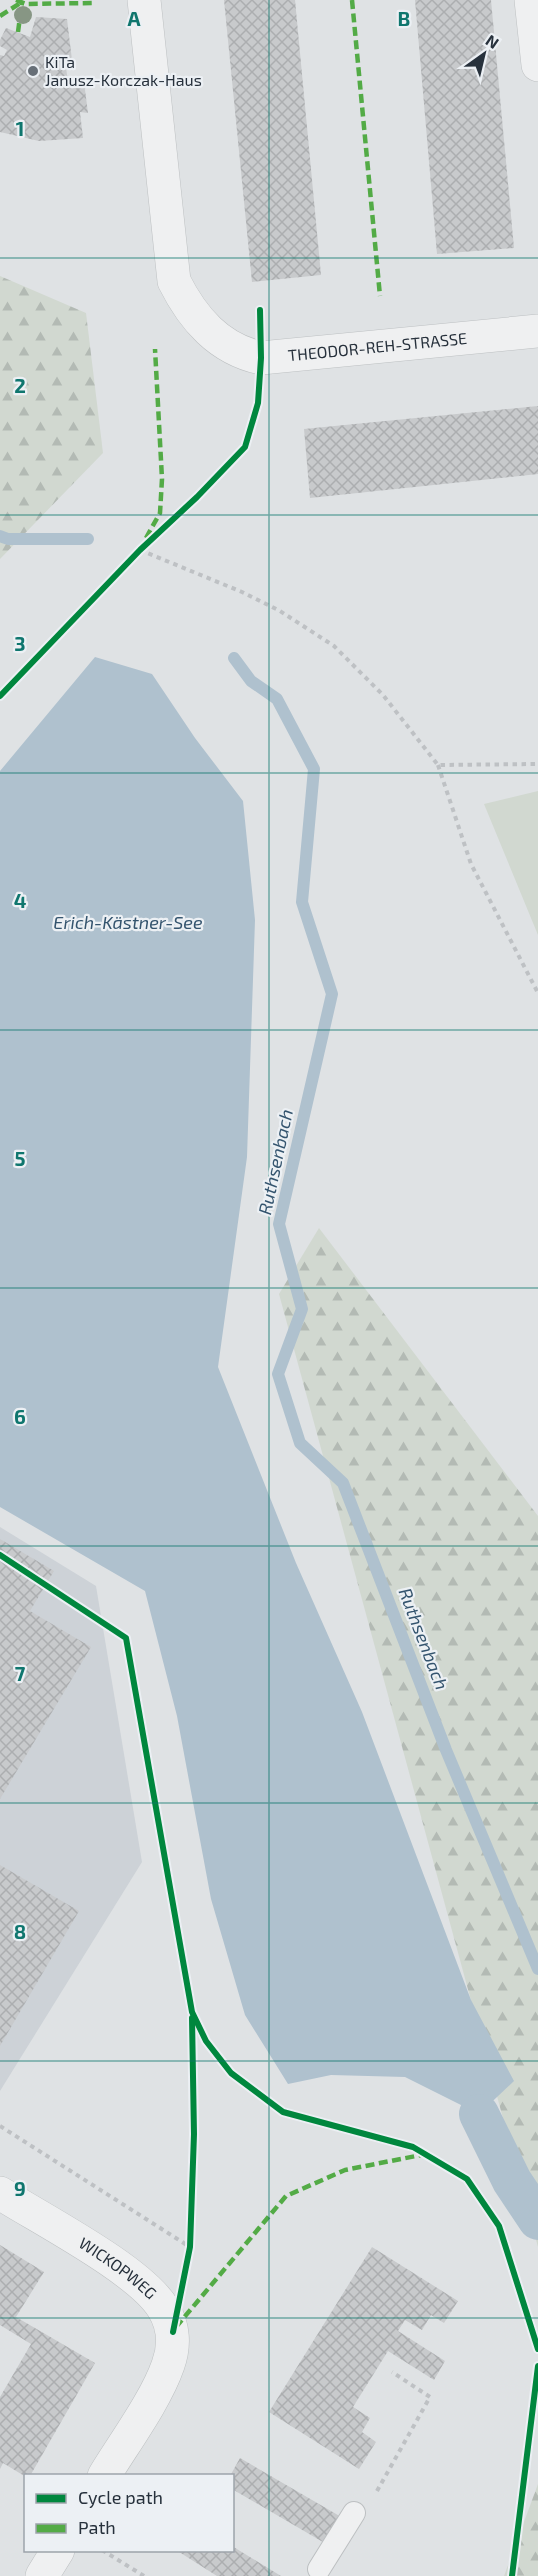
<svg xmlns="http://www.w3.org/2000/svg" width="538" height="2576" font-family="'Exo 2',sans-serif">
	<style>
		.built { fill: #cdd2d7 }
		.grass { fill: #d1d8d0 }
		.forest { fill: url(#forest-firs) }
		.water { fill: #afc1ce }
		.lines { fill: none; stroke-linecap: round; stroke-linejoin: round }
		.stream { stroke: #afc1ce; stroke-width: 12 }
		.canal { stroke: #afc1ce; stroke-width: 40 }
		.building { fill: url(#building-cross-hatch) }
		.lane-casing { stroke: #bdc0c2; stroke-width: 24 }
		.street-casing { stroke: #bdc0c2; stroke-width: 34 }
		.path { stroke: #bec1c4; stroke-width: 4; stroke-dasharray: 4.5 4.5; stroke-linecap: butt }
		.lane { stroke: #eff0f1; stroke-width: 22 }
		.street { stroke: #eff0f1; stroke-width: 33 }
		.quiet { stroke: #53ab46; stroke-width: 4.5; stroke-dasharray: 9 4.5; stroke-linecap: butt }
		.cycleway-casing { stroke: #ecf0f4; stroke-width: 10 }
		.cycleway { stroke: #00873e; stroke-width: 6 }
		.tree { fill: #879684 }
		.grid { fill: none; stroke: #0f766e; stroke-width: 1.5; stroke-opacity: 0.55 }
		.poi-dot { fill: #676f77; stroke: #ecf0f4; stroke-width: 2 }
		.labels { text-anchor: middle; stroke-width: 4.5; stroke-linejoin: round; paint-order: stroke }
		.poi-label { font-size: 16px; fill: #27313c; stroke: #ecf0f4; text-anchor: start }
		.street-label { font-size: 16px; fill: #27313c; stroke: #ecf0f4 }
		.water-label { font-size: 18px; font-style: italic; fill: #34546e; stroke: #ecf0f4 }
		.grid-label { font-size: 20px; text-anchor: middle; font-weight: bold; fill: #0f766e; stroke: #ecf0f4; stroke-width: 4.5; stroke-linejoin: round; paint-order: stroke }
	</style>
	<defs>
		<pattern id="forest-firs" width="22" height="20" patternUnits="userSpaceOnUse" patternTransform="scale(1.5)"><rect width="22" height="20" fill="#d1d8d0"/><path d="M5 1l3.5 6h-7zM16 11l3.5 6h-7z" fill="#b3bab4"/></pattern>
		<pattern id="building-cross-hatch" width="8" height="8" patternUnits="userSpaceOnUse" patternTransform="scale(1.5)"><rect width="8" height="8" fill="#c8cacc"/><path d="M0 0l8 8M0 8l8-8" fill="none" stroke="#acaeb0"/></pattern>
	</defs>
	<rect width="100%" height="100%" fill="#dfe2e4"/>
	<polygon class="built" points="0,1527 96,1586 142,1862 0,2091"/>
	<polygon class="grass" points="538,791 538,935 484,804"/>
	<g class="forest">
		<polygon points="0,276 86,313 103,453 0,559"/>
		<polygon points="319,1228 538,1516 538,2247 279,1294"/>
		<polygon points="538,2484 538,2576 504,2576"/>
	</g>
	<polygon class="water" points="95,657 152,674 195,738 243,801 255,920 247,1157 218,1367 296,1563 362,1712 471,2000 514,2081 479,2114 405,2077 331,2075 288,2084 245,2015 211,1899 177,1716 145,1591 0,1507 0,771"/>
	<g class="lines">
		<g class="stream">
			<polyline points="0,536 8,539 88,539"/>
			<polyline points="234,658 251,681 277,699 314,769 302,902 332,994 279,1224 302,1309 278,1374 300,1443 343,1483 446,1750 538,1969"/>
		</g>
		<polyline class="canal" points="479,2114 512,2181 538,2220"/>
	</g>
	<g class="building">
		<polygon points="224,0 295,0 321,275 252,282"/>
		<polygon points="415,0 491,0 514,248 437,254"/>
		<polygon points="36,17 67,19 72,60 65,60 68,82 84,82 88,113 80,112 83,138 39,141 0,132 0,55 4,56 7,50 0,46 0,40 6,28 30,37"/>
		<polygon points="538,406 538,474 310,498 304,429"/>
		<polygon points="0,1539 54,1571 30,1611 91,1647 0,1799"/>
		<polygon points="0,1865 79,1911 0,2046"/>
		<polygon points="0,2245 44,2272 16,2317 95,2363 30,2476 26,2477 3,2463 0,2469 0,2397 31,2344 0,2325"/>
		<polygon points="372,2247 458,2301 444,2323 431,2315 422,2330 405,2320 398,2331 445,2361 434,2380 388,2351 353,2407 370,2418 362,2432 376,2442 359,2469 269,2412"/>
		<polygon points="240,2458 343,2518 328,2545 232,2489 232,2476 230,2476"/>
		<polygon points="232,2546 281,2576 217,2576 176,2550 232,2550"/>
	</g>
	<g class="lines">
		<g class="lane-casing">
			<polyline id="lane" points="319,2569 354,2513"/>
		</g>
		<g class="street-casing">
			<g id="street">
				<path id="s1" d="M144,0l30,281c19,38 45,68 87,77l277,-27"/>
				<polyline points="531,0 538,65"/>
				<path id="s2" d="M0,2193c41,26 140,77 163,115 11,18 12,38 5,57 -12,35 -44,78 -64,111"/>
				<polyline points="42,2576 58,2550"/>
			</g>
		</g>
		<g class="path">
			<polyline points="140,550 242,592 280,611 334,646 383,695 438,765 538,764"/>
			<polyline points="438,765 471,864 538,993"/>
			<polyline points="0,2126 190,2247"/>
			<polyline points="377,2491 430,2397 392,2372"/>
			<polyline points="102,2550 144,2576"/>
		</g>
		<use href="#lane" class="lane"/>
		<use href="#street" class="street"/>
		<g class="quiet">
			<polyline points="16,0 26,4 92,3"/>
			<polyline points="352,0 380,296"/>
			<polyline points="0,16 22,2"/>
			<polyline points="18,32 22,2"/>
			<polyline points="146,538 160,513 162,479 155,349"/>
			<polyline points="176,2327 286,2196 345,2170 426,2154"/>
		</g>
		<g class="cycleway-casing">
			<g id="cycleway">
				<polyline points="0,696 140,550 197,497 245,447 258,403 261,358 260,310"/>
				<polyline points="0,1555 126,1638 192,2012 206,2041 231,2073 283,2112 413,2147 467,2179 499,2226 538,2349"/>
				<polyline points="173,2332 190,2247 194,2134 192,2018"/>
				<polyline points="512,2576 538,2366"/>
			</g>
		</g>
		<use href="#cycleway" class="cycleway"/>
	</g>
	<circle class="tree" cx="23" cy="15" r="9"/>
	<path class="grid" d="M269,0v2576M0,258h538M0,515h538M0,773h538M0,1030h538M0,1288h538M0,1546h538M0,1803h538M0,2061h538M0,2318h538"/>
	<circle class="poi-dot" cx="33" cy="71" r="6"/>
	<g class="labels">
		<g class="poi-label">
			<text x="45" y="68">KiTa<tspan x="45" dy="18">Janusz-Korczak-Haus</tspan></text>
		</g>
		<g class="street-label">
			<text dy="6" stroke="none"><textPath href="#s1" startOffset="520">THEODOR-REH-STRASSE</textPath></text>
			<text dy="6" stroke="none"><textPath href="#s2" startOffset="140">WICKOPWEG</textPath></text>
		</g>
		<g class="water-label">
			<text x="128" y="929">Erich-Kästner-See</text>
			<text transform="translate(276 1162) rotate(-78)" y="6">Ruthsenbach</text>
			<text transform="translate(423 1639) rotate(69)" y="6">Ruthsenbach</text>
		</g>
	</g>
	<g class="grid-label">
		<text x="134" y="26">A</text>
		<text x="404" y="26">B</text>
		<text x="20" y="136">1</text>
		<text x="20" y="393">2</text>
		<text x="20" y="651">3</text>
		<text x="20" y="908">4</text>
		<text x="20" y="1166">5</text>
		<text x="20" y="1424">6</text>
		<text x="20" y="1681">7</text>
		<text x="20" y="1939">8</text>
		<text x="20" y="2196">9</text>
	</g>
	<rect x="24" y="2474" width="210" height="78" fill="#ecf0f4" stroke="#9da4aa" stroke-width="1.5"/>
	<rect x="36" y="2494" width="30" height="9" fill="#00873e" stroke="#9da4aa" stroke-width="1.5"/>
	<text x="78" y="2504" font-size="18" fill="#27313c">Cycle path</text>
	<rect x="36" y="2524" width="30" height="9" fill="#53ab46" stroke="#9da4aa" stroke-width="1.5"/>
	<text x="78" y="2534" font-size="18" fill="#27313c">Path</text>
	<g transform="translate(484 54) rotate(34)" stroke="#ecf0f4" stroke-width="4.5" paint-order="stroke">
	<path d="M0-4.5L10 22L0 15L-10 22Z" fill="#27313c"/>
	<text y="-9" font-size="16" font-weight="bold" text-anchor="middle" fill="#27313c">N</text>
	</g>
</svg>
